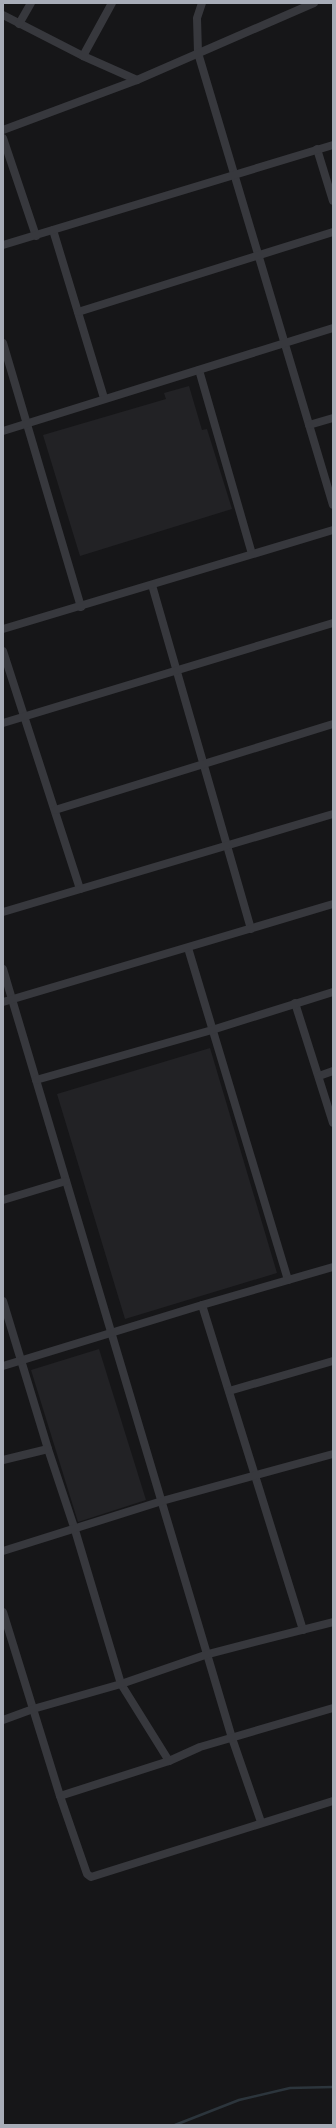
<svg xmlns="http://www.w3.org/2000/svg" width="336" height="2128" font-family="Rubik,sans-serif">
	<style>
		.built { fill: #222225 }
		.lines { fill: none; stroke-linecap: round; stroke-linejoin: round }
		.stream { stroke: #2c353c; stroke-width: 2.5 }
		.street { stroke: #37383d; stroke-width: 8 }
	</style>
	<rect width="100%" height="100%" fill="#161618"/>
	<g class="built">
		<polygon points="189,386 202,430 207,429 232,509 80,556 43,435 166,399 164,393"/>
		<polygon points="210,1048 277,1273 125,1319 57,1094"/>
		<polygon points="99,1349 146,1500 78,1522 31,1370"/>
	</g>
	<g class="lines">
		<polyline class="stream" points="175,2125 239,2100 290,2088 333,2087"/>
		<g class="street">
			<polyline points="202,3 197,18 198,53 333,505"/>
			<polyline points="3,15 83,56 137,80"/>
			<polyline points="19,24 31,3"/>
			<polyline points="83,56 112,3"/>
			<polyline points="3,130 137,80 314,3"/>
			<polyline points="3,138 36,236"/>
			<polyline points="317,149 333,201"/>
			<polyline points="53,230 104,398"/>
			<polyline points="3,245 333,145"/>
			<polyline points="78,312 333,232"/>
			<polyline points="3,343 81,607"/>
			<polyline points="199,370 252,554"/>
			<polyline points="309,425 333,418"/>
			<polyline points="3,431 333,328"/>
			<polyline points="152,585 251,929"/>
			<polyline points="3,629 333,530"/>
			<polyline points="3,651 80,889"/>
			<polyline points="3,723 333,623"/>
			<polyline points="55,810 333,724"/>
			<polyline points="3,912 333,814"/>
			<polyline points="188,948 288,1280"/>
			<polyline points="3,969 232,1738 261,1822"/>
			<polyline points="3,1002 333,904"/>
			<polyline points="295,1003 333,1123"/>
			<polyline points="319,1076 333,1071"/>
			<polyline points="36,1080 212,1030 333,992"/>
			<polyline points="3,1200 66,1181"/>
			<polyline points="3,1301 48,1449 75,1530 121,1684 169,1761"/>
			<polyline points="202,1305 303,1630"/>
			<polyline points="3,1366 202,1305 333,1267"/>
			<polyline points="229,1391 333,1361"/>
			<polyline points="3,1460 48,1449"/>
			<polyline points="3,1551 162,1501 333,1454"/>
			<polyline points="3,1612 60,1796 87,1874 91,1877 333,1801"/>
			<polyline points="3,1720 33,1709 121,1684 208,1654 333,1622"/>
			<polyline points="60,1796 169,1761 200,1747 333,1708"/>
		</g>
	</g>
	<rect width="336" height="2128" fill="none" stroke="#a8adb8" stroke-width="8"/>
</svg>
